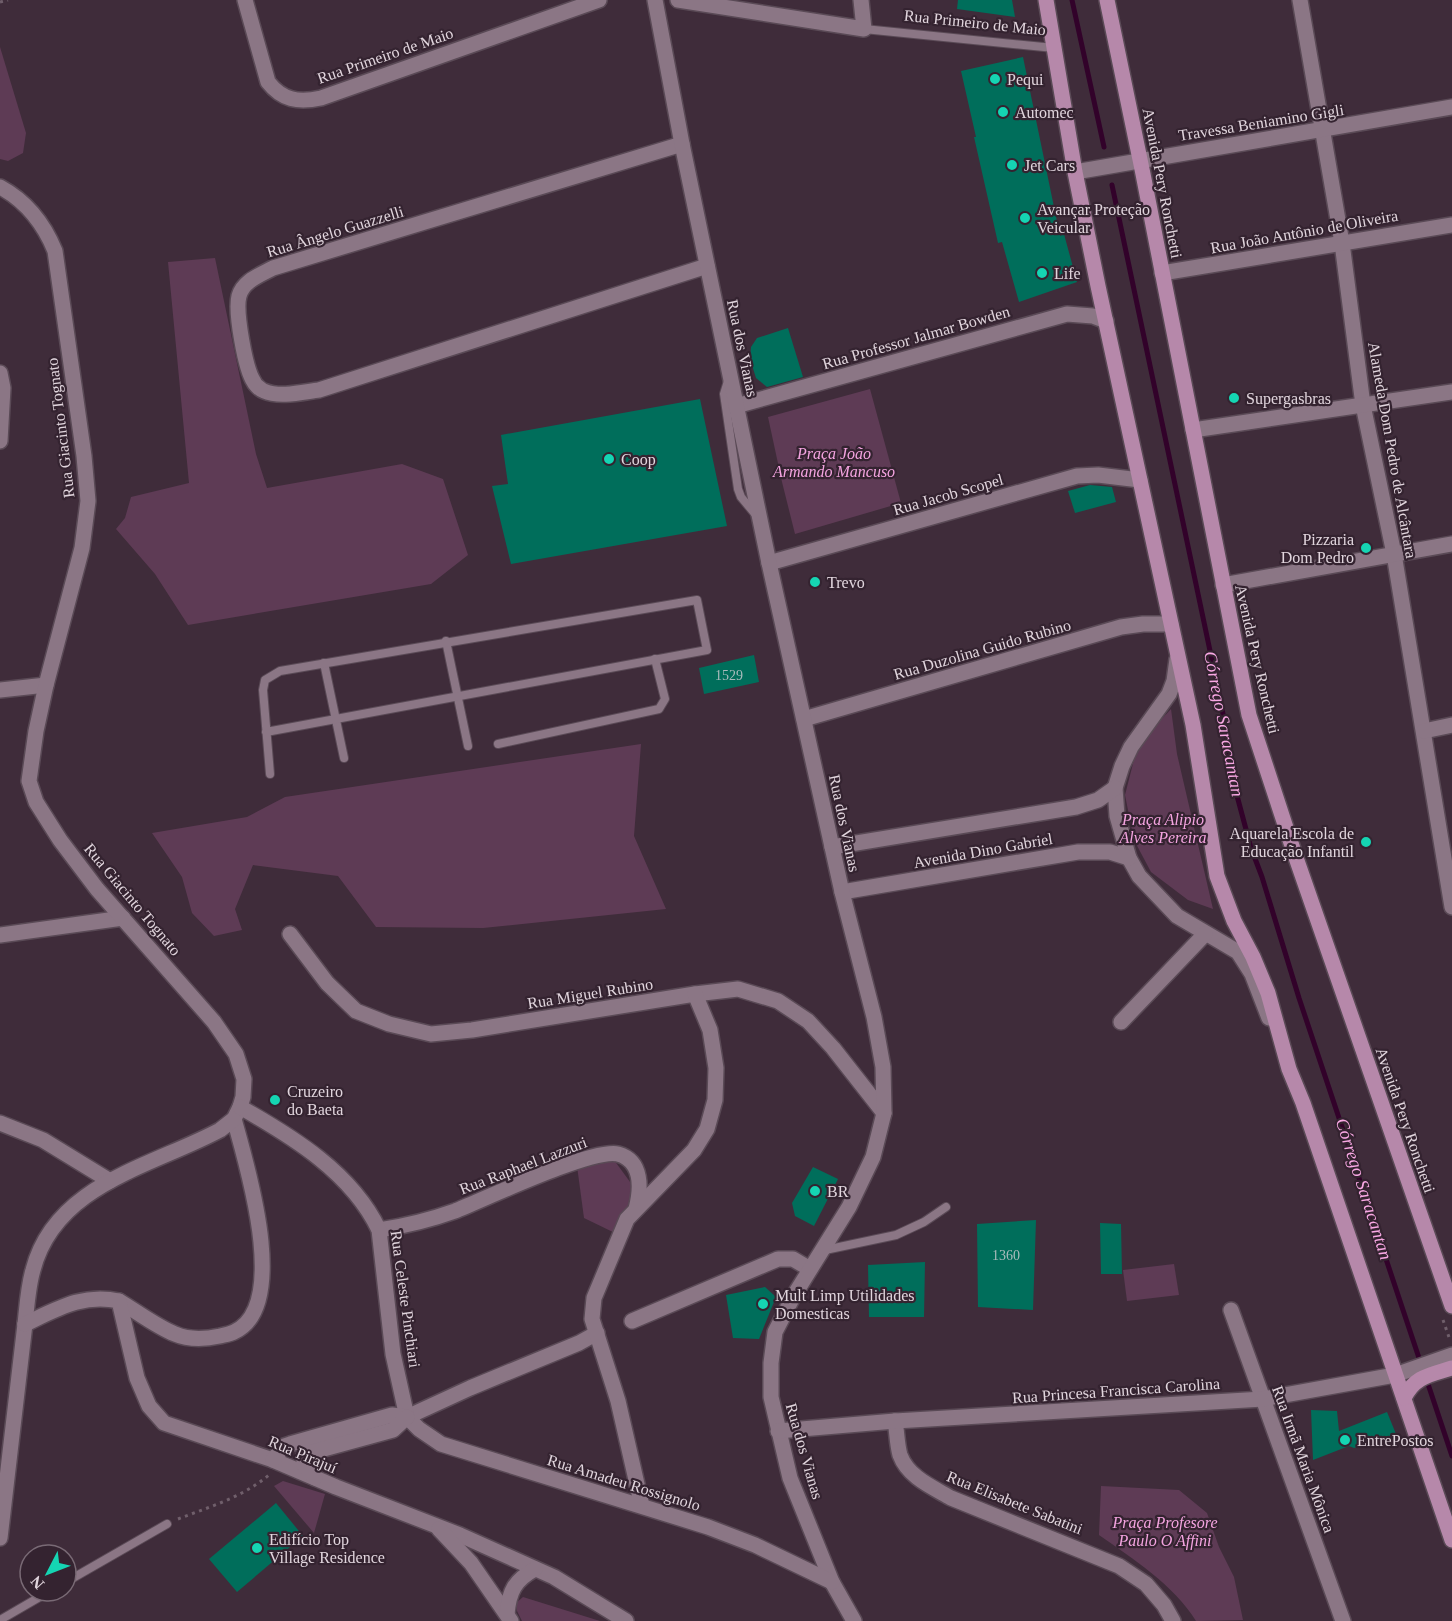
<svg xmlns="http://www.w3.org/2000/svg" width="1452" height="1621" font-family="Georgia,serif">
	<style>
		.green { fill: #5e3b55 }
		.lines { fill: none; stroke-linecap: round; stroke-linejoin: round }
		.stream { stroke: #32022a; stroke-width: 5 }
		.building { fill: #006e5b }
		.service-casing { stroke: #5a4a56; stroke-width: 10 }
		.minor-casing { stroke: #5a4a56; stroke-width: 18 }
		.tertiary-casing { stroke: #5a4a56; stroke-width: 18 }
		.secondary-casing { stroke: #5a4a56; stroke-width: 18 }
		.primary-casing { stroke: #5a4a56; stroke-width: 18 }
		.path { stroke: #705f6b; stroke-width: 3; stroke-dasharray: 3 4.5; stroke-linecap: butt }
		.service { stroke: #8b7685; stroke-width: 8 }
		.minor { stroke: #8b7685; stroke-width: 15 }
		.tertiary { stroke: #8b7685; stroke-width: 15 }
		.secondary { stroke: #8b7685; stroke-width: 15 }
		.primary { stroke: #b688aa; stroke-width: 15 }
		.poi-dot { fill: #15d5b3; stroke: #342330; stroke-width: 2 }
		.labels { text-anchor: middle; stroke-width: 4.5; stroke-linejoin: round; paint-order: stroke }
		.number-label { font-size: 14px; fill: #a9bbbc }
		.street-label { font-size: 16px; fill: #e1d5dd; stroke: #342330 }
		.poi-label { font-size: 16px; fill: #e1d5dd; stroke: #342330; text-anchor: start }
		.park-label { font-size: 16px; font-style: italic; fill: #f4a4e0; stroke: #342330 }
		.water-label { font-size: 18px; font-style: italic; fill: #f9a8e4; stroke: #342330 }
	</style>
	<rect width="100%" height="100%" fill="#3f2c3a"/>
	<g class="green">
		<polygon points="0,47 26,133 23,153 8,161 0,159"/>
		<polygon points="215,258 256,454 267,488 402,464 443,479 468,555 431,584 188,625 155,574 116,529 125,518 131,497 189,483 168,262"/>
		<polygon points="870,389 901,503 795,534 782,482 768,417"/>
		<polygon points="1171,709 1177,754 1213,909 1188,900 1151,872 1134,840 1125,795 1138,744"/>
		<polygon points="641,744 634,836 666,909 483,928 376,927 338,876 253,865 235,909 242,930 214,936 192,913 182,877 152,833 247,817 285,797"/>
		<polygon points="614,1160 633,1186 627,1216 617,1234 584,1218 577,1166"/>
		<polygon points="1174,1264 1179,1295 1127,1301 1123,1270"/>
		<polygon points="283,1481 325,1494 314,1533 274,1486"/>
		<path d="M1101,1486l78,4 28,23 12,34 15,30 9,43 -47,1c-22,-36 -63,-62 -97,-86z"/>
		<polygon points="523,1597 600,1621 522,1621 517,1611 516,1603"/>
	</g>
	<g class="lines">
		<g class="stream">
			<polyline points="1072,0 1104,147"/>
			<polyline points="1112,185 1213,665 1223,714 1232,777 1251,848 1262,877 1299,998 1421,1364"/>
			<polyline points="1426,1378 1452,1456"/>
		</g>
	</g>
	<g class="building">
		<polygon points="958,0 1012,0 1015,17 957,9"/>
		<polygon points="1023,57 1060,236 1064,234 1077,282 1019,302 1002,242 998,243 974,137 976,137 961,71"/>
		<polygon points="788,328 803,377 767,387 756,378 750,359 751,347 757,338"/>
		<polygon points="700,399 727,526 511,564 492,486 508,484 501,435"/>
		<polygon points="1090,485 1112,487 1116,502 1075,513 1068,491"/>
		<polygon points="754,655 759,682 704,694 699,668"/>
		<polygon points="813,1167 838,1179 814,1226 795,1216 792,1203"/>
		<polygon points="1036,1220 1033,1310 978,1307 977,1224"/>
		<polygon points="1100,1223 1121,1224 1122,1274 1101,1274"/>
		<polygon points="925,1262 924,1317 869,1317 868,1265"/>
		<polygon points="765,1287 776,1297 759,1339 733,1338 726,1295"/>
		<polygon points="1311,1410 1337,1411 1339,1431 1387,1412 1396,1434 1354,1448 1349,1446 1313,1460"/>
		<polygon points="276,1503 303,1536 237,1592 209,1559"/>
	</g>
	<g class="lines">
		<g class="service-casing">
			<g id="service">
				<polyline points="864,29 1054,48"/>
				<polyline points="728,381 724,394 738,489 741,497 756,515"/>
				<polyline points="446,641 468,746"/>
				<polyline points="324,663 344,758"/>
				<polyline points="266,732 707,650 697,600 280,671 265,680 263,690 270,774"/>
				<polyline points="498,744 659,709 665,699 655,659"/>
				<polyline points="825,1250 896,1235 924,1222 946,1207"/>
				<polyline points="66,1582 167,1524"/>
				<polyline points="0,1620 50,1591"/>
			</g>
		</g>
		<g class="minor-casing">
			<g id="minor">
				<path d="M245,0l23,82c14,18 30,21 53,16l278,-98"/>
				<polyline points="678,0 864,29 861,0"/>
				<polyline points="1300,0 1342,243 1363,405 1394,554 1452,907"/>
				<path d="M682,144l-409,124c-13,7 -30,13 -34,28 -4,15 6,73 15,86 1,3 7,8 10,9 16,7 39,1 55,-1l388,-124"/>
				<polyline points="1075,172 1452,107"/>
				<polyline points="1162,273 1452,225"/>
				<polyline points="0,373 3,388 0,441"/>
				<polyline points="736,406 1067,314 1093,316 1106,321"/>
				<polyline points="1193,430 1452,392"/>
				<polyline points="769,563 1077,476 1098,475 1140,480"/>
				<polyline points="1223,585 1452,544"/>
				<polyline points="1177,659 1174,681 1169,694 1131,747 1122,766 1115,788 1117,816 1129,858 1139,876 1177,916 1238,952 1252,974 1269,1018"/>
				<polyline points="0,690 46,685"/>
				<polyline points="804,719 1121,627 1143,624 1171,624"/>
				<polyline points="1424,731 1452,725"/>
				<polyline points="832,847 1076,807 1098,800 1115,788"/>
				<polyline points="842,892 1078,852 1110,852 1129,858"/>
				<polyline points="290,934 327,983 356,1011 389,1024 431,1034 472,1030 695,994 738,989 778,1001 808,1021 833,1048 884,1113"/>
				<polyline points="0,935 123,918"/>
				<polyline points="1121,1022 1205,934"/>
				<polyline points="0,1123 43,1140 110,1181"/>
				<path d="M379,1230c26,-4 51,-10 76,-19 30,-12 137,-63 163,-57 25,7 23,35 18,55"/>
				<path d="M119,1301c17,10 38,26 56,33 14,6 31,5 45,2 4,-1 10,-2 14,-4 57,-26 12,-169 0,-213"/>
				<polyline points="1231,1310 1343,1621"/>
				<polyline points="632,1321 778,1259 793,1259 810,1269"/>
				<polyline points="407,1417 470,1388 579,1343 597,1333"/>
				<path d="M895,1421c2,11 2,24 5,34 8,22 32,32 51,43l168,68 27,18 18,21 9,16"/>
				<polyline points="642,1506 618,1401 592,1319 594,1298 627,1219 694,1150 707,1129 715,1100 716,1068 710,1030 695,994"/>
			</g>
		</g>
		<g class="tertiary-casing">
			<g id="tertiary">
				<polyline points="655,0 682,144 769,563 842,892 874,1017 883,1067 884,1113 873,1157 849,1207 793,1297 775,1332 771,1363 771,1397 790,1478 832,1582 854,1621"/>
				<polyline points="407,1417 419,1429 441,1444 708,1527 755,1545 832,1582"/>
				<polyline points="778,1431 895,1421 1263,1399 1395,1375 1452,1355"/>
				<polyline points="0,1538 25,1324"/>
			</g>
		</g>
		<g class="secondary-casing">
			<g id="secondary">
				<path d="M0,187c26,14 44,37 55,64l29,205 4,45 -6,47 -36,137 -10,46 -7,50 7,21 24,38 37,49 117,133 22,32 8,25 -1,18 -3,10 -6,12 -14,11c-67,36 -165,54 -187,140 -5,17 -6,36 -8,54"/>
				<path d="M240,1107c53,30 112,66 139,123l14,124 14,63"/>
				<path d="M25,1324c32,-15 58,-31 94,-23l18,77 12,28 15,17 109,37 63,27 124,48 94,42 72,44"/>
				<polyline points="273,1460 284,1446 290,1444 392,1415 407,1417"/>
				<polyline points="315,1478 304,1465 304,1456 309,1453 393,1430 407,1417"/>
				<polyline points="439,1529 471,1563 511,1621"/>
				<path d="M507,1614c2,-23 8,-34 28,-45"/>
			</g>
		</g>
		<g class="primary-casing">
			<g id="primary">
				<polyline points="1046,0 1075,172 1098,286 1193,725 1217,876 1234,921 1253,957 1268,993 1289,1069 1303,1103 1452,1540"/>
				<polyline points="1107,0 1143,174 1249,715 1294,852 1452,1306"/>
				<path d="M1404,1398c11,-22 26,-23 48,-30"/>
			</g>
		</g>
		<g class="path">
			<polyline points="0,2 8,0"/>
			<polyline points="1443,1320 1450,1340"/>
			<path d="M178,1519c31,-12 65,-22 91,-44"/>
		</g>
		<use href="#service" class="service"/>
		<use href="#minor" class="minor"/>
		<use href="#tertiary" class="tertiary"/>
		<use href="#secondary" class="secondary"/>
		<use href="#primary" class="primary"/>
	</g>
	<g class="poi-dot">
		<circle cx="995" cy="79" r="6"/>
		<circle cx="1003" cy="112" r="6"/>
		<circle cx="1012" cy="165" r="6"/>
		<circle cx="1025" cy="218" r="6"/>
		<circle cx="1042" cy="273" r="6"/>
		<circle cx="1234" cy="398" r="6"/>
		<circle cx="609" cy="459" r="6"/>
		<circle cx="1366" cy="548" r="6"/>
		<circle cx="815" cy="582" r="6"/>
		<circle cx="1366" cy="842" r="6"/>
		<circle cx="275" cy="1100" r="6"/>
		<circle cx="815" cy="1191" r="6"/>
		<circle cx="763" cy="1304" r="6"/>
		<circle cx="1345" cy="1440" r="6"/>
		<circle cx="257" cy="1548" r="6"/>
	</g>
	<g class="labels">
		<g class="number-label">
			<text x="729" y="680">1529</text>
			<text x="1006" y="1260">1360</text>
		</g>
		<g class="street-label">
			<text transform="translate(975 22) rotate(6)" y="6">Rua Primeiro de Maio</text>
			<text transform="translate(385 55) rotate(-19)" y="6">Rua Primeiro de Maio</text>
			<text transform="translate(1261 122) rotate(-9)" y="6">Travessa Beniamino Gigli</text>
			<text transform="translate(1163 183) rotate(79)" y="6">Avenida Pery Ronchetti</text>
			<text transform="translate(335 231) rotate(-17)" y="6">Rua Ângelo Guazzelli</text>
			<text transform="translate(1304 231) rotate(-10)" y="6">Rua João Antônio de Oliveira</text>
			<text transform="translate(916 337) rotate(-16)" y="6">Rua Professor Jalmar Bowden</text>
			<text transform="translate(743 348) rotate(78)" y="6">Rua dos Vianas</text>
			<text transform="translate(60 428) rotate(-97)" y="6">Rua Giacinto Tognato</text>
			<text transform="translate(1393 450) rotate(80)" y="6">Alameda Dom Pedro de Alcântara</text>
			<text transform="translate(948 494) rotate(-16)" y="6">Rua Jacob Scopel</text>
			<text transform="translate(982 649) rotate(-16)" y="6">Rua Duzolina Guido Rubino</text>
			<text transform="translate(1258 659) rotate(77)" y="6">Avenida Pery Ronchetti</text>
			<text transform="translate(845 823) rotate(78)" y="6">Rua dos Vianas</text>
			<text transform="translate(983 850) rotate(-10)" y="6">Avenida Dino Gabriel</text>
			<text transform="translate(133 899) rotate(50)" y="6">Rua Giacinto Tognato</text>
			<text transform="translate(590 993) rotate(-9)" y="6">Rua Miguel Rubino</text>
			<text transform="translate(1406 1120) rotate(71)" y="6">Avenida Pery Ronchetti</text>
			<text transform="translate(523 1165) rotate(-21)" y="6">Rua Raphael Lazzuri</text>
			<text transform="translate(406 1299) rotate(82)" y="6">Rua Celeste Pinchiari</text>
			<text transform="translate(1116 1390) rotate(-4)" y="6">Rua Princesa Francisca Carolina</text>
			<text transform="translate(805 1451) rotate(74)" y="6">Rua dos Vianas</text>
			<text transform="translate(303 1454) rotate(23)" y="6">Rua Pirajuí</text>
			<text transform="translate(1304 1459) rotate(70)" y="6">Rua Irmã Maria Mônica</text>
			<text transform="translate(624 1482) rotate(17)" y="6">Rua Amadeu Rossignolo</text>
			<text transform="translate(1015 1502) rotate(22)" y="6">Rua Elisabete Sabatini</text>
		</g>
		<g class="poi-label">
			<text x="1007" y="85">Pequi</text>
			<text x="1015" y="118">Automec</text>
			<text x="1024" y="171">Jet Cars</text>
			<text x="1037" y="215">Avançar Proteção<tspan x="1037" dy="18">Veicular</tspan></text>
			<text x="1054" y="279">Life</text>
			<text x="1246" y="404">Supergasbras</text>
			<text x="621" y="465">Coop</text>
			<text x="1354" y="545" text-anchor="end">Pizzaria<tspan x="1354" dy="18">Dom Pedro</tspan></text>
			<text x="827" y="588">Trevo</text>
			<text x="1354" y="839" text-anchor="end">Aquarela Escola de<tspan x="1354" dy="18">Educação Infantil</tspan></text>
			<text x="287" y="1097">Cruzeiro<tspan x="287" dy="18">do Baeta</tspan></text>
			<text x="827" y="1197">BR</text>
			<text x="775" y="1301">Mult Limp Utilidades<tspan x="775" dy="18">Domesticas</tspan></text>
			<text x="1357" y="1446">EntrePostos</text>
			<text x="269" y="1545">Edifício Top<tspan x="269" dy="18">Village Residence</tspan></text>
		</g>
		<g class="park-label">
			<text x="834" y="459">Praça João<tspan x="834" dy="18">Armando Mancuso</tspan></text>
			<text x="1163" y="825">Praça Alipio<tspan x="1163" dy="18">Alves Pereira</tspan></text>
			<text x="1165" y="1528">Praça Profesore<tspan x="1165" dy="18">Paulo O Affini</tspan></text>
		</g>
		<g class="water-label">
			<text transform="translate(1224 724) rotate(79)" y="6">Córrego Saracantan</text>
			<text transform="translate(1364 1189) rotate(72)" y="6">Córrego Saracantan</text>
		</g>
	</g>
	<g transform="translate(48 1573) rotate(228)"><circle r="28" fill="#342330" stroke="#796a75" stroke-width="1.5"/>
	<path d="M0-4.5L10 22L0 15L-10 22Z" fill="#15d5b3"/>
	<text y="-9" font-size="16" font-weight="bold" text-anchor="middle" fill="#e1d5dd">N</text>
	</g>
</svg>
